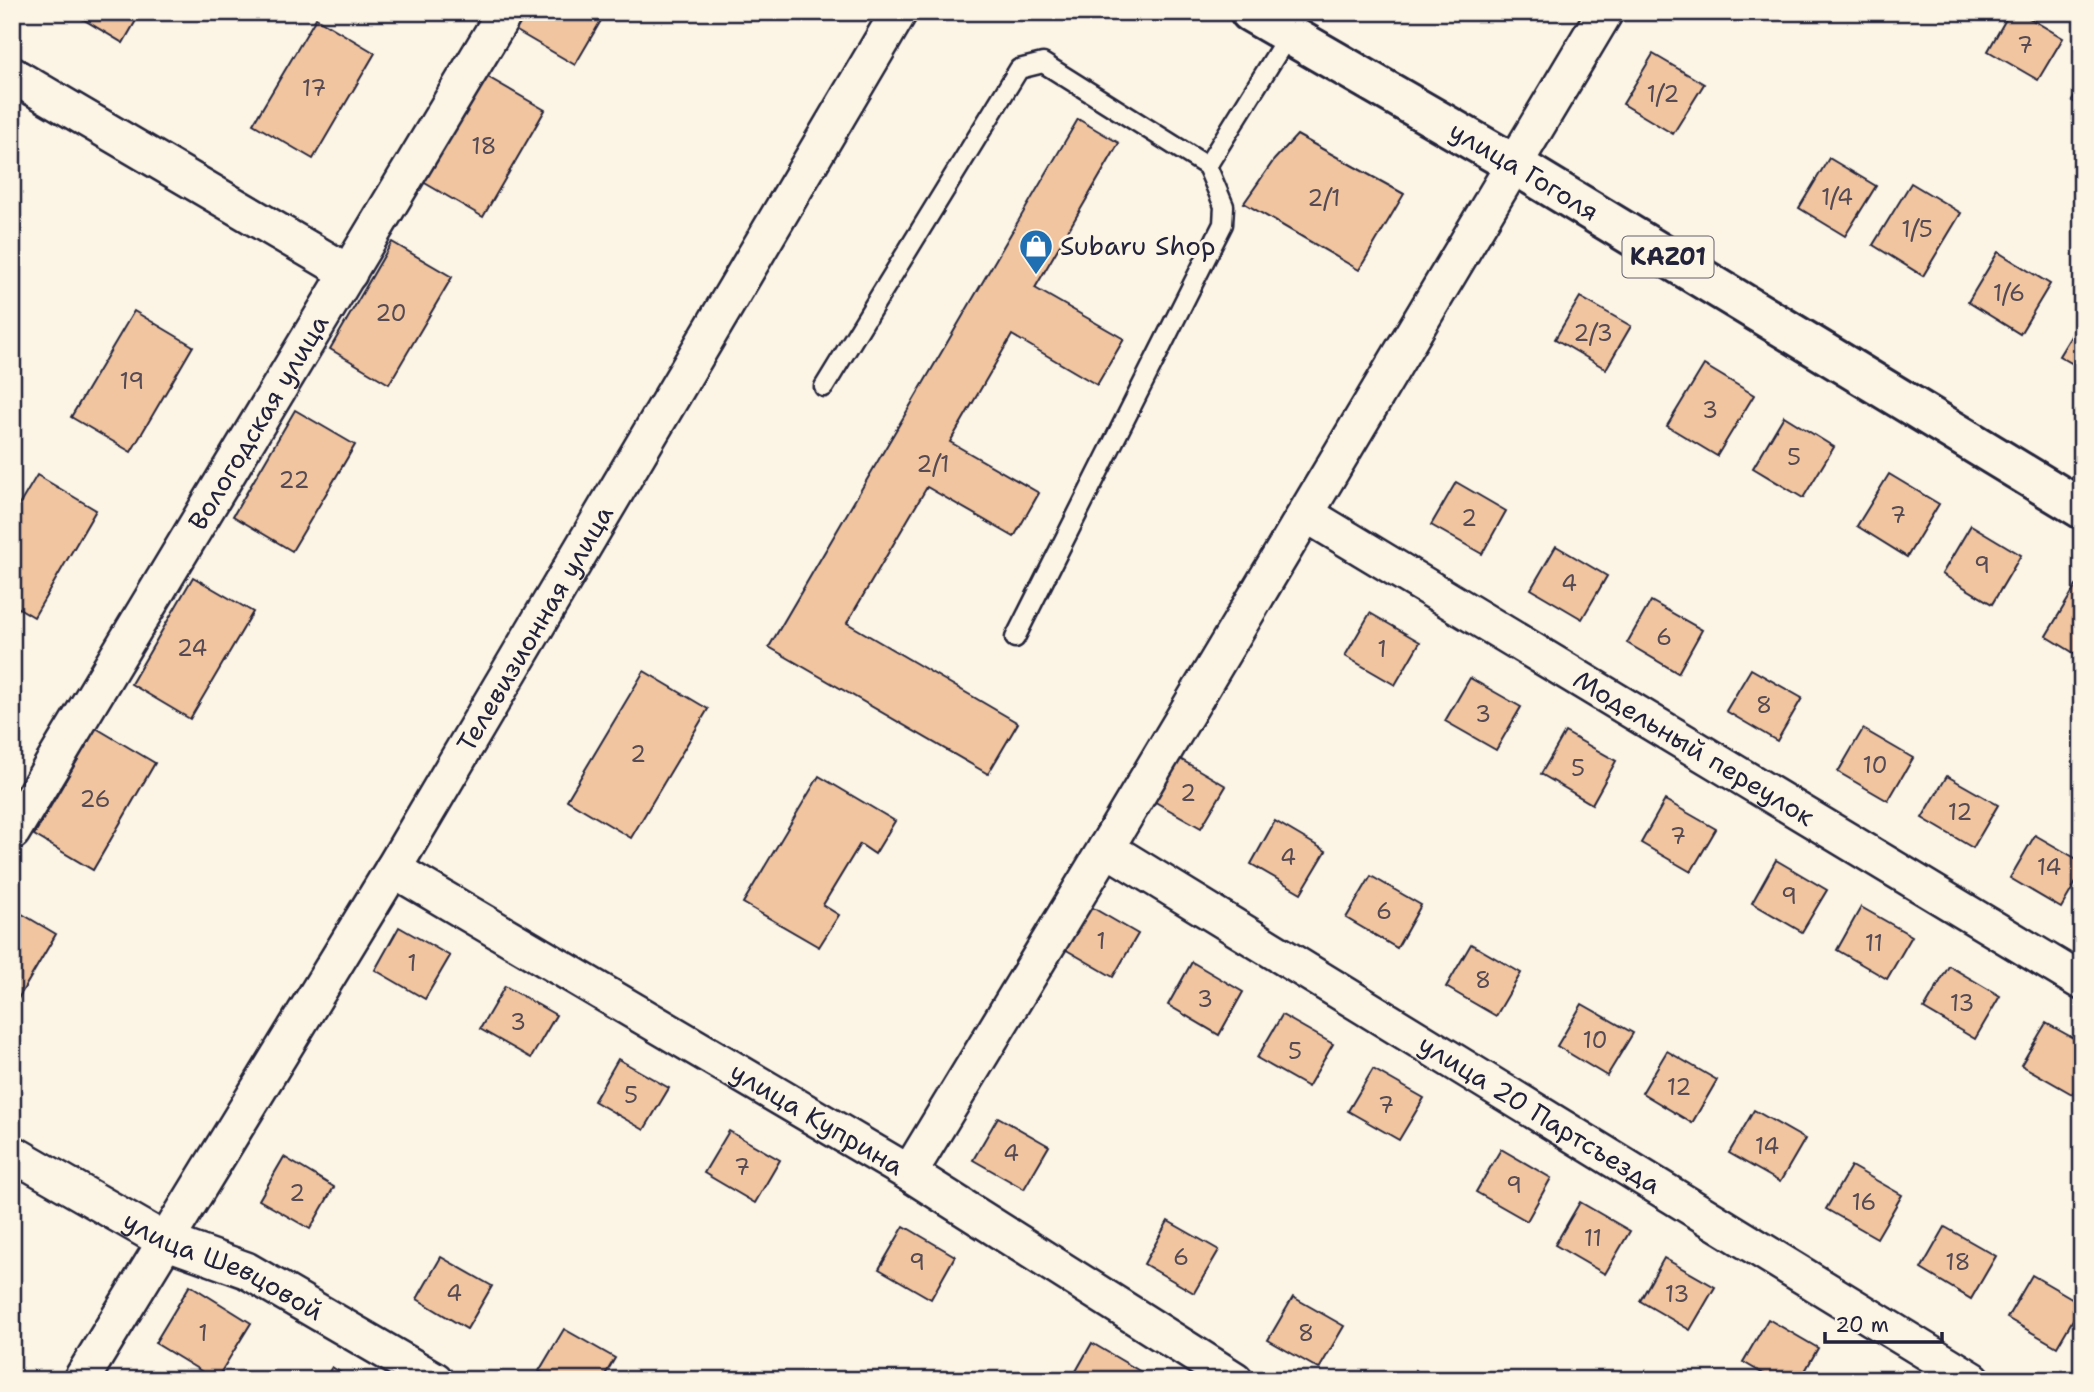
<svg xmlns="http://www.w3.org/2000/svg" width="2094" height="1392" font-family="'Shantell Sans',sans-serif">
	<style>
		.building { fill: #f0c5a0; stroke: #22223b; stroke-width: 2 }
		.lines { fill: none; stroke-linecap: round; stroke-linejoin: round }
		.service-casing { stroke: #22223b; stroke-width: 23 }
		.minor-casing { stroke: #22223b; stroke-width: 40 }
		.trunk-casing { stroke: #22223b; stroke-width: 44 }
		.service { stroke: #fcf5e5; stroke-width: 18 }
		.minor { stroke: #fcf5e5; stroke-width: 35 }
		.trunk { stroke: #fcf5e5; stroke-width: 38 }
		.labels { text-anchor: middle; stroke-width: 6; stroke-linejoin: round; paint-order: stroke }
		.number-label { font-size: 23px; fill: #564b54 }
		.shield { fill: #fcf5e5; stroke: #63616e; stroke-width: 2 }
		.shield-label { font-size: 24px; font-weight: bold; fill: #22223b }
		.street-label { font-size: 26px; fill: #22223b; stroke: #fcf5e5 }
		.poi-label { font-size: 26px; fill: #22223b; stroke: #fcf5e5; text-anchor: start }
	</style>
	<rect width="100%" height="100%" fill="#fcf5e5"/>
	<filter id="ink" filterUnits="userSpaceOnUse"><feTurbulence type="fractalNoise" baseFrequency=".0143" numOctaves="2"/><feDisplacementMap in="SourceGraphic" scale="14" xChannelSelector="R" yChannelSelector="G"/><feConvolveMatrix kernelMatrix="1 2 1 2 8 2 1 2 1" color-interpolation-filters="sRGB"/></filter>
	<g filter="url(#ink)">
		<g class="building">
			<polygon points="71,12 141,12 123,43"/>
			<polygon points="526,12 606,12 575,65 515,30"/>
			<polygon points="2010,12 2019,12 2063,38 2038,80 1988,51"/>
			<polygon points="316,18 375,53 313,159 253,124"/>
			<polygon points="1653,54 1704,84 1673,134 1623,104"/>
			<polygon points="486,76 545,110 483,217 423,182"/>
			<polygon points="2082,84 2082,107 2072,101"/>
			<polygon points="1078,119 1119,143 1035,288 1124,339 1097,385 1012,335 950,442 1039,493 1014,537 927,487 847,623 1018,723 988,774 769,647"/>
			<polygon points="1297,135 1404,194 1359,270 1244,203 1274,160"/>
			<polygon points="1829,158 1876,186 1845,236 1799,208"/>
			<polygon points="1911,183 1961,213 1923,276 1873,245"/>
			<polygon points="392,242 452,277 389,384 330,349"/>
			<polygon points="1998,252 2050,284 2020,334 1968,302"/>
			<polygon points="1580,297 1631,326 1606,369 1555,339"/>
			<polygon points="134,311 193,346 131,452 71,417"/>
			<polygon points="2082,318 2082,369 2059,356"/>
			<polygon points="1704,365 1754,395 1717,456 1667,426"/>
			<polygon points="295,410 355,445 292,551 233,516"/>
			<polygon points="1784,416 1834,447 1803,498 1753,468"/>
			<polygon points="1889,474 1939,504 1907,557 1857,526"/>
			<polygon points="37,475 96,510 34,617 12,604 12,517"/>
			<polygon points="1456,482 1506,511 1482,554 1431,525"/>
			<polygon points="1971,525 2021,555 1992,604 1942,574"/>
			<polygon points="1556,546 1607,576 1582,619 1531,589"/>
			<polygon points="193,577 253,612 190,719 131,684"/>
			<polygon points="2076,586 2082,590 2082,658 2046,636"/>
			<polygon points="1651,601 1702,630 1678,673 1627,643"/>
			<polygon points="1370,613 1420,642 1395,685 1345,656"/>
			<polygon points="1751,669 1802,698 1777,741 1726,711"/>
			<polygon points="644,671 708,709 631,838 567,800"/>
			<polygon points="1470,678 1521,707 1496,750 1445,721"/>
			<polygon points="96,728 155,763 93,870 34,835"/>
			<polygon points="1863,729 1913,758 1888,801 1838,772"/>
			<polygon points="1565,732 1616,761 1592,804 1541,774"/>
			<polygon points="1175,756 1226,786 1201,828 1150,799"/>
			<polygon points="819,776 895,821 875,854 860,844 823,905 839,915 819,947 743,903"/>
			<polygon points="1947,776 1998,805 1973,848 1922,818"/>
			<polygon points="1665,800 1716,829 1691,872 1641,843"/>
			<polygon points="1275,821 1326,851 1301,893 1251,864"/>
			<polygon points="2035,835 2082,862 2082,872 2061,908 2010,878"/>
			<polygon points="1776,860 1827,890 1802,932 1752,903"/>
			<polygon points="1371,876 1421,905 1397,948 1346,918"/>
			<polygon points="1088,905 1138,934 1113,977 1063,948"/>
			<polygon points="1861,907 1912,936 1887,979 1837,950"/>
			<polygon points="12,908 56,934 12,1009"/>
			<polygon points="399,927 450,956 425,999 375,970"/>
			<polygon points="1471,944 1521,973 1496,1016 1446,987"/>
			<polygon points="1192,962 1243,992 1219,1035 1168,1005"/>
			<polygon points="1949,966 2000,996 1975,1039 1924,1009"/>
			<polygon points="505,986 556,1015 531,1058 480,1029"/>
			<polygon points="1582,1004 1633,1033 1607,1076 1557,1046"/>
			<polygon points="1282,1015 1333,1044 1308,1087 1257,1058"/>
			<polygon points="2046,1023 2082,1043 2082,1077 2072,1094 2021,1065"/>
			<polygon points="1667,1051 1717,1080 1692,1123 1642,1093"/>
			<polygon points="618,1059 669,1088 644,1130 594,1101"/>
			<polygon points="1373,1069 1424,1098 1399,1140 1348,1111"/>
			<polygon points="1754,1110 1805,1139 1780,1182 1729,1153"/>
			<polygon points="998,1117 1049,1146 1024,1189 973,1160"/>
			<polygon points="729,1131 780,1160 755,1203 704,1173"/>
			<polygon points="1501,1149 1551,1178 1527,1221 1476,1192"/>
			<polygon points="284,1157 334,1187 310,1229 259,1200"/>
			<polygon points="1851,1166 1902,1195 1877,1238 1826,1209"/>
			<polygon points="1580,1202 1630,1231 1605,1274 1555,1245"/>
			<polygon points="1168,1221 1219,1250 1194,1293 1144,1264"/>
			<polygon points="904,1226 955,1256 931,1299 879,1269"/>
			<polygon points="1945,1227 1996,1256 1971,1299 1921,1269"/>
			<polygon points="441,1257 492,1286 467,1329 417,1299"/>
			<polygon points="1664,1258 1715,1287 1690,1330 1640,1301"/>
			<polygon points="2032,1275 2082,1304 2057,1347 2007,1318"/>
			<polygon points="190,1285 251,1323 216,1380 155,1343"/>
			<polygon points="1293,1297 1344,1326 1319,1369 1268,1340"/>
			<polygon points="1768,1319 1818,1348 1800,1380 1774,1380 1743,1362"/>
			<polygon points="564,1329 615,1358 602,1380 554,1380 539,1371"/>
			<polygon points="1092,1343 1143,1373 1139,1380 1071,1380"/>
			<polygon points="332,1367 352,1380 324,1380"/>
			<polygon points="1415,1370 1432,1380 1410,1380"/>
		</g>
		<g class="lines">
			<g class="service-casing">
				<g id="service">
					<polyline points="824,387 1019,69 1043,63 1207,166"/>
					<polyline points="1015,638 1223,224 1224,206 1207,166 1289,34"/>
				</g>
			</g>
			<g class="minor-casing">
				<g id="minor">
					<polyline points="12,75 349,273"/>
					<path id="s1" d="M1306,514l776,468"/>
					<path id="s2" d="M12,832l493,-820"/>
					<path id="s3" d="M1106,848l867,532"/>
					<path id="s4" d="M393,869l516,304 326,207"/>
					<path id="s5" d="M12,1153l153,88 81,29 189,110"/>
					<polyline points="909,1173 1106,848 1605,12"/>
					<path id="s6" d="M81,1380l312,-511 506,-857"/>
				</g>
			</g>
			<g class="trunk-casing">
				<g id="trunk">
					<path id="s7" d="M1250,12l262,151 570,346"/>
				</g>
			</g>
			<use href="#service" class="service"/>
			<use href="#minor" class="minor"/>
			<use href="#trunk" class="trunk"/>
		</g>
	</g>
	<defs>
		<g id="shop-pin" transform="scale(1.75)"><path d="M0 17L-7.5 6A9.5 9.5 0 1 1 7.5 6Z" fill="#1f6fb2" stroke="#fcf5e5"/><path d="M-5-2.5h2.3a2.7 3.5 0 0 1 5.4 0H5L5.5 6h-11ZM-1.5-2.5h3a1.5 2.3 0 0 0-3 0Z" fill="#fff"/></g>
	</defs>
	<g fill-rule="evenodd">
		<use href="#shop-pin" x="1036" y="246"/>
	</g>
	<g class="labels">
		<g class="number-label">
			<text x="2025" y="53">7</text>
			<text x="314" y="96">17</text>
			<text x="1663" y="102">1/2</text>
			<text x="484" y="154">18</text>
			<text x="1837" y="205">1/4</text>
			<text x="1324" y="206">2/1</text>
			<text x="1917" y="237">1/5</text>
			<text x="2009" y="301">1/6</text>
			<text x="391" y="321">20</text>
			<text x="1593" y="341">2/3</text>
			<text x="132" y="389">19</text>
			<text x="1710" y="418">3</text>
			<text x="1794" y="465">5</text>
			<text x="933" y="472">2/1</text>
			<text x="294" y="488">22</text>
			<text x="1898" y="523">7</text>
			<text x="1469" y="526">2</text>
			<text x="1982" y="573">9</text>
			<text x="1569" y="591">4</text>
			<text x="1664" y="645">6</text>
			<text x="192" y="656">24</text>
			<text x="1382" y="657">1</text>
			<text x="1764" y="713">8</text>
			<text x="1483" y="722">3</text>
			<text x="638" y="762">2</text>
			<text x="1875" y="773">10</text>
			<text x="1578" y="776">5</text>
			<text x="1188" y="801">2</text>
			<text x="95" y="807">26</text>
			<text x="1960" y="820">12</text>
			<text x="1678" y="844">7</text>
			<text x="1288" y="865">4</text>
			<text x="2049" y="875">14</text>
			<text x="1789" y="904">9</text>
			<text x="1384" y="919">6</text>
			<text x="1101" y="949">1</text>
			<text x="1874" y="951">11</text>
			<text x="412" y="971">1</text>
			<text x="1483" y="988">8</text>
			<text x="1205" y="1007">3</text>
			<text x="1962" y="1011">13</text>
			<text x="518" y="1030">3</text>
			<text x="1595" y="1048">10</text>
			<text x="1295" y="1059">5</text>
			<text x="1679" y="1095">12</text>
			<text x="631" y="1103">5</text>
			<text x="1386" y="1113">7</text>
			<text x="1767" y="1154">14</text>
			<text x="1011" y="1161">4</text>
			<text x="742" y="1175">7</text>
			<text x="1514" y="1193">9</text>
			<text x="297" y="1201">2</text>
			<text x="1864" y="1210">16</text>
			<text x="1593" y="1246">11</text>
			<text x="1181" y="1265">6</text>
			<text x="917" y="1270">9</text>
			<text x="1958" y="1270">18</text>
			<text x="454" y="1301">4</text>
			<text x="1677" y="1302">13</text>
			<text x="203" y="1341">1</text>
			<text x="1306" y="1341">8</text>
		</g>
		<rect class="shield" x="1622.5" y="236.5" width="91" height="41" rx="5"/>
		<g class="shield-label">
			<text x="1668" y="265">KАZ01</text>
		</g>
		<g class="street-label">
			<text dy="9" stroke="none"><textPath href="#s7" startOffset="317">улица Гоголя</textPath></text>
			<text dy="9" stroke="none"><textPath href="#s2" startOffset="478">Вологодская улица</textPath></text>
			<text dy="9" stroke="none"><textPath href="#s6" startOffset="878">Телевизионная улица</textPath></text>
			<text dy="9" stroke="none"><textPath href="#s1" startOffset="453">Модельный переулок</textPath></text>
			<text dy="9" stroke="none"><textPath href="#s3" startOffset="509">улица 20 Партсъезда</textPath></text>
			<text dy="9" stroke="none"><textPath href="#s4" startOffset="492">улица Куприна</textPath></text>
			<text dy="9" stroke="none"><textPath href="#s5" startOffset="240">улица Шевцовой</textPath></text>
		</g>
		<g class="poi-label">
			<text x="1060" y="255">Subaru Shop</text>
		</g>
	</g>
	<rect width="2094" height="1392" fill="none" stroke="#fcf5e5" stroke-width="42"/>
	<rect x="21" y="21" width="2052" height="1350" fill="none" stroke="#22223b" stroke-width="2.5" filter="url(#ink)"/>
	<path d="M1825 1332v10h117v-10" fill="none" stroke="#22223b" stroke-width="3.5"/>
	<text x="1835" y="1332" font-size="21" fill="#22223b" stroke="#fcf5e5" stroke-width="5" paint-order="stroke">20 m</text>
</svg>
